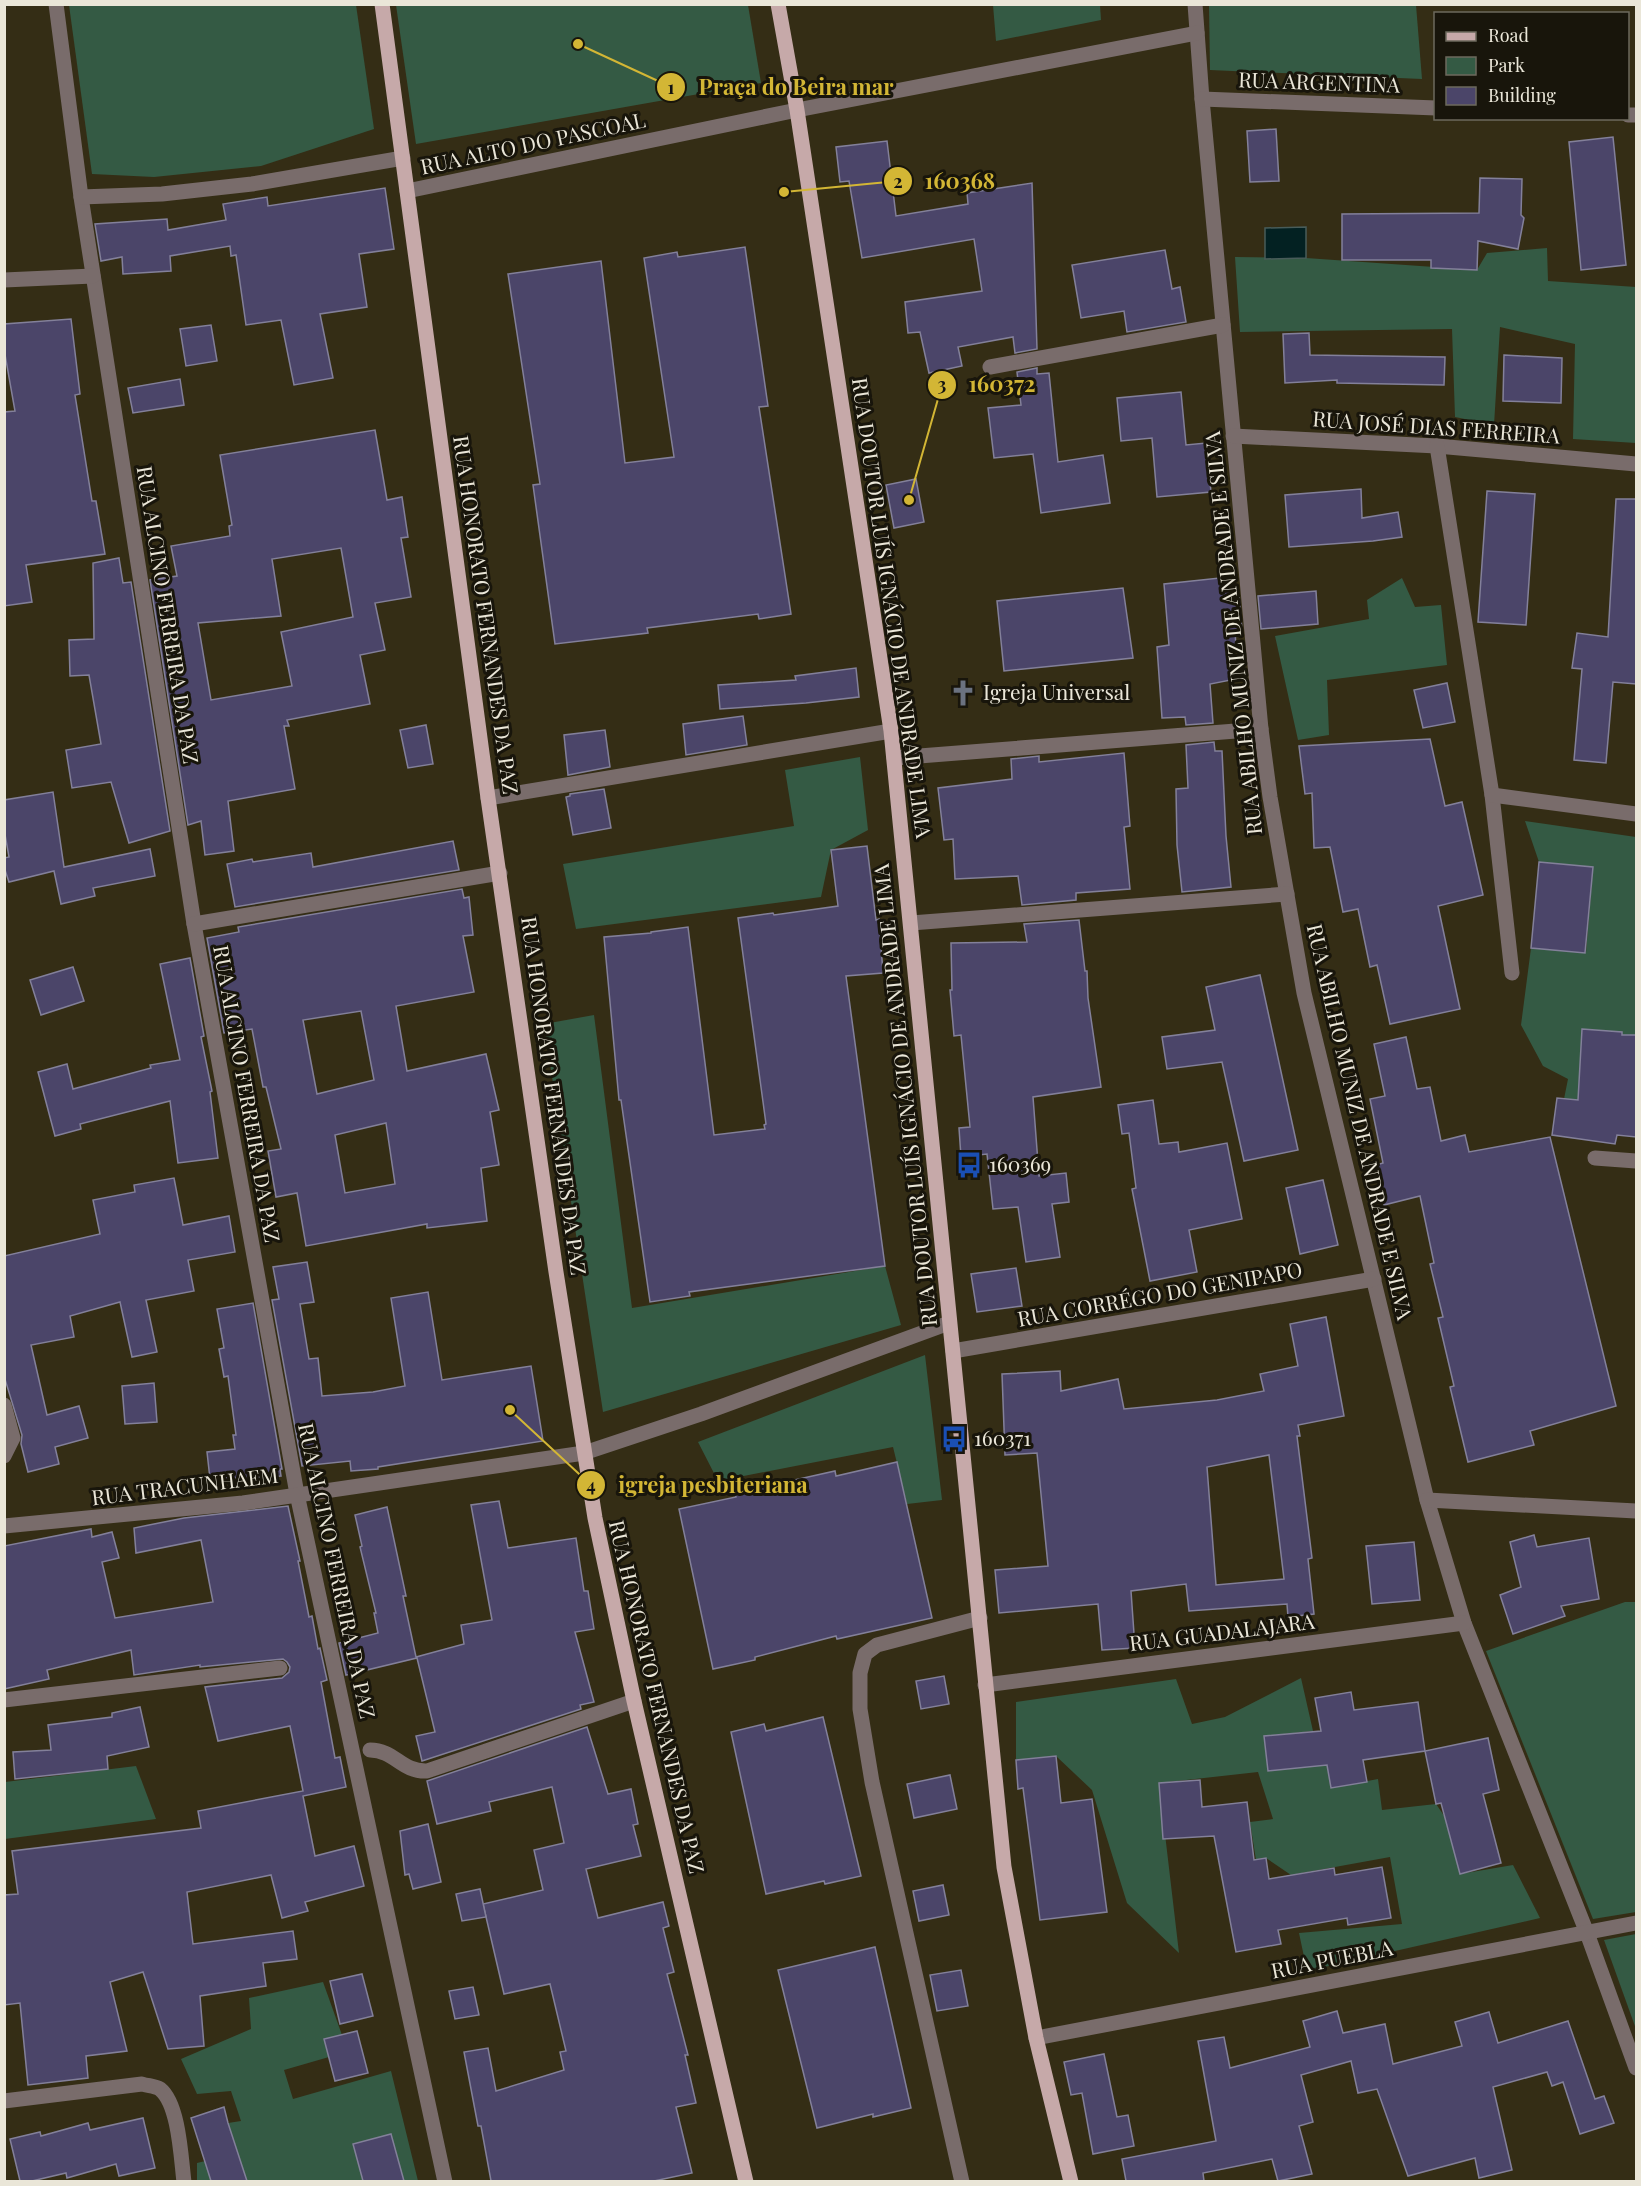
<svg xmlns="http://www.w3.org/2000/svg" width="1641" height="2186" font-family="'Playfair Display',serif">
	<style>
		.green { fill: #345a44 }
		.water { fill: #032122; stroke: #485c59; stroke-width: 1.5 }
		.building { fill: #4b4569; stroke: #83809a; stroke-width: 1.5; fill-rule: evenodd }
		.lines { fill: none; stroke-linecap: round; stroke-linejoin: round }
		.minor { stroke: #796c6b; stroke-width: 15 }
		.major { stroke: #c6a9a9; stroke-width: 15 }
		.labels { text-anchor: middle; stroke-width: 6; stroke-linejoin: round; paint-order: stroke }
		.street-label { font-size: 21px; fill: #eae6d8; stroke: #18150b }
		.poi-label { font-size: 21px; fill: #eae6d8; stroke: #18150b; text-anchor: start }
		.leader { fill: none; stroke: #d3b635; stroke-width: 2 }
		.callout-dot { fill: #d3b635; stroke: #18150b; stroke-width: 2 }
		.mark-label { font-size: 18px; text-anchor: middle; font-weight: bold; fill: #111 }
		.callout-label { font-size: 22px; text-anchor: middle; font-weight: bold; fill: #d3b635; stroke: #18150b; stroke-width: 6; stroke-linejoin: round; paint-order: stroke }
	</style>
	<rect width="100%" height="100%" fill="#342d15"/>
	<g class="green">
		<polygon points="69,5 356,5 374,129 261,166 154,177 92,174"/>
		<polygon points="396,5 748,5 761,83 416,144"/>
		<polygon points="993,5 1100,5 1101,20 996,41"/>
		<polygon points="1209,5 1416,5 1422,79 1210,70"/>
		<polygon points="1547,248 1548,281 1636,287 1636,443 1573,439 1575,344 1500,327 1494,425 1455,417 1452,329 1240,332 1235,257 1306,258 1477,270 1487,253"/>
		<polygon points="1402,578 1415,607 1441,605 1447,665 1327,680 1329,735 1298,740 1275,636 1369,619 1367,600"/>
		<polygon points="860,757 868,830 831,850 821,897 576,929 563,864 794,826 785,770"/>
		<polygon points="1525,821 1636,837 1636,1028 1626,1107 1564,1099 1568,1079 1543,1066 1521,1025 1531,948 1586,952 1593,868 1539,862"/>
		<polygon points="594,1015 632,1308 885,1266 901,1325 603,1412 544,1024"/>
		<polygon points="925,1355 942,1500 907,1504 893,1447 718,1481 698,1442"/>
		<polygon points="1625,1602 1636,1602 1636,1912 1593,1919 1486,1651"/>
		<polygon points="1301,1678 1313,1731 1264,1736 1268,1770 1327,1762 1331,1788 1378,1779 1382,1810 1436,1804 1445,1817 1460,1874 1513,1865 1540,1918 1307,1971 1299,1933 1402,1924 1390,1857 1291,1875 1266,1858 1256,1860 1250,1822 1273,1819 1258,1772 1159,1783 1179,1953 1127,1903 1092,1790 1056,1756 1016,1760 1016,1702 1176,1679 1192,1724 1225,1717"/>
		<polygon points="136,1766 156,1819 5,1839 5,1782"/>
		<polygon points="1636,1934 1636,2029 1604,1940"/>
		<polygon points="323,1982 342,2035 329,2057 284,2070 293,2099 391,2071 418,2181 197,2181 197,2163 238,2153 228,2123 241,2121 231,2091 197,2094 181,2059 251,2029 249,1998"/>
	</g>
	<polygon class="water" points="1306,227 1306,258 1265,259 1265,228"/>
	<g class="building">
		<polygon points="1276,129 1279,181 1250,182 1247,131"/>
		<polygon points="1613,137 1626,265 1581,270 1569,142"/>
		<polygon points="887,141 896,216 968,204 967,193 1032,183 1037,349 1015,353 1013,337 958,347 962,366 929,373 920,332 908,333 905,302 982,291 974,239 862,258 849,181 840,182 836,147"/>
		<polygon points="1480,178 1522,179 1521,215 1524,218 1518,249 1478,241 1477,270 1431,268 1431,260 1342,260 1342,214 1479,213"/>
		<polygon points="385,188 394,249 359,254 367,307 320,314 333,378 294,385 281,320 246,325 236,255 231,256 230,246 170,256 171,271 123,274 122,257 101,261 95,224 167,219 168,230 226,220 223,204 267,197 268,206"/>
		<polygon points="745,247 768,406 759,407 791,614 759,619 758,614 647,628 648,633 555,644 533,485 540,484 508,274 601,261 625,463 674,457 644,258 677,252 678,257"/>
		<polygon points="1165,250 1172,289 1180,287 1186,322 1127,332 1124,311 1081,318 1072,265"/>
		<polygon points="71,319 80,394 75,395 92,501 96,501 105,554 26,565 32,602 4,606 4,412 15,411 4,349 4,324"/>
		<polygon points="211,325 217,361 186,366 180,329"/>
		<polygon points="1309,333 1310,355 1445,357 1444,385 1337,383 1337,380 1285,383 1283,334"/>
		<polygon points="1504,355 1562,358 1561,403 1503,401"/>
		<polygon points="1037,368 1037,374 1049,373 1058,462 1103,455 1110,503 1041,513 1033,454 994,458 988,408 1021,405 1017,372"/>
		<polygon points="180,379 184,405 133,413 128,388"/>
		<polygon points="1181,392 1186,445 1206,443 1211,492 1157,497 1152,438 1121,441 1117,398"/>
		<path d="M375,430l12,70 15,-3 6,40 -7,1 10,59 -36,6 10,47 -25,5 10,49 -83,16 2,6h-5l11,63 -67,12 6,50 -29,4 -4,-34 -13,4 -38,-245 27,-4 -6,-30 59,-10 -1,-10 3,-1 -12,-70zM341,548l12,69 -72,15 11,54 -81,14 -13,-77 83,-7 -9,-57z"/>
		<polygon points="916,479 924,522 894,528 886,485"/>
		<polygon points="1361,489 1362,518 1398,512 1402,537 1373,541 1289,547 1285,495"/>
		<polygon points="1487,491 1535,494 1526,625 1478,622"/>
		<polygon points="1616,499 1636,499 1636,684 1613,682 1606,763 1574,760 1582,669 1572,668 1577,633 1608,637"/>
		<polygon points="119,558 123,583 131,582 170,831 129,843 111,782 72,788 66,750 101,744 89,675 70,676 69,640 94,639 93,563"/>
		<polygon points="1229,577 1231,598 1239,597 1242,630 1235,631 1236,647 1226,648 1231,680 1210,684 1213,723 1186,725 1185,717 1162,718 1157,647 1169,645 1164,584"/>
		<polygon points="1123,588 1133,658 1004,671 997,601"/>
		<polygon points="1316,591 1318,624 1261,629 1258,596"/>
		<polygon points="856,668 859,697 806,703 720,709 718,685 796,680 795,676"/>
		<polygon points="1447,683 1455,722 1423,728 1414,690"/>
		<polygon points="743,716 747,745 686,755 683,724"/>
		<polygon points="426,725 433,764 408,768 400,730"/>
		<polygon points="605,730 610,767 568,775 564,735"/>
		<polygon points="1430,739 1445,806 1462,802 1483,895 1438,906 1460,1009 1390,1024 1377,965 1370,967 1358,909 1343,912 1330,847 1314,848 1312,793 1305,794 1299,746"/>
		<polygon points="1214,742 1215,751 1222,751 1226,836 1231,887 1182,892 1177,845 1176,789 1188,788 1186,745"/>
		<polygon points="1124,753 1130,826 1124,827 1130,889 1076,893 1076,900 1022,905 1018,876 955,879 953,839 944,840 938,788 1012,779 1011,759 1039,756 1039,762"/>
		<polygon points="604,789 611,828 573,835 566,797 570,796 570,794"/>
		<polygon points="53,792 64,867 150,849 155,876 93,888 95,896 61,904 54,871 9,882 4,867 4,858 9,857 4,829 4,800"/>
		<polygon points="453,841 459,870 235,907 227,864 252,859 253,862 311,853 313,867"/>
		<polygon points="867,846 876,920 879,919 883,973 846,976 885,1266 689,1292 690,1296 650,1302 621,1100 619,1100 604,937 651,933 651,932 688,927 714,1135 765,1129 764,1125 766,1124 738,918 773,913 774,915 838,906 831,850"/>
		<polygon points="1539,862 1593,867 1585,953 1531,948"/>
		<path d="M462,889l2,9 5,-1 4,38 -10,1 11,56 -78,14 11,65 79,-17 13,56 -9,2 9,53 -18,3 6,53 -60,7v-4l-121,22 -9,-53 -21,4 -8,-46 13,-2 -15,-62h-3l-11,-58 -28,4 -17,-95 32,-6 -1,-5zM361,1011l13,69 -57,14 -14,-74zM386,1123l9,61 -50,9 -10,-58z"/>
		<polygon points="1079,920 1085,971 1087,971 1088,998 1101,1087 1033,1097 1039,1176 1066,1173 1069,1202 1052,1204 1060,1257 1026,1262 1018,1207 993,1209 987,1154 961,1157 959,1128 970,1127 961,1035 954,1036 950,990 952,990 951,943 1027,942 1024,924"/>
		<polygon points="190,958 204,1036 201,1037 212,1091 210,1092 218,1158 178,1163 170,1101 80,1124 81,1129 55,1136 38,1072 67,1064 73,1089 151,1068 150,1065 180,1060 160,964"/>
		<polygon points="73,967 84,1001 41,1015 30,980"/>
		<polygon points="1260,975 1298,1150 1244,1161 1222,1062 1167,1069 1162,1037 1215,1030 1206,987"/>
		<polygon points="1582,1029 1622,1032 1622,1035 1636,1035 1636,1137 1617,1135 1615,1144 1552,1135 1557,1098 1578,1100"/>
		<polygon points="1406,1037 1417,1089 1430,1087 1441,1141 1465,1135 1469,1152 1550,1137 1616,1406 1530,1431 1534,1445 1468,1462 1450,1387 1454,1386 1438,1318 1443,1317 1430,1264 1434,1263 1420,1196 1384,1205 1376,1165 1383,1163 1370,1099 1385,1096 1374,1044"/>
		<polygon points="1153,1100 1159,1144 1178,1142 1179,1152 1227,1143 1242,1219 1189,1230 1197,1272 1150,1281 1132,1189 1136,1188 1129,1133 1122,1134 1118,1105"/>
		<polygon points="174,1178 183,1225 229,1216 235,1252 188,1260 194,1291 146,1300 157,1352 132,1357 120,1302 70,1316 74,1337 31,1345 47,1415 79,1406 88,1438 55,1447 59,1464 28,1472 21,1444 22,1435 4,1376 4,1256 100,1234 93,1200 135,1192 134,1185"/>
		<polygon points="1323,1180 1338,1245 1300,1254 1286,1188"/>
		<polygon points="307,1262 314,1302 300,1304 309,1359 318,1358 322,1396 373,1392 405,1386 391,1298 428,1292 442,1380 531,1366 543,1441 378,1467 378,1469 351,1471 350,1461 302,1466 272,1300 279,1299 273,1267"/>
		<polygon points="1016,1268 1022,1306 977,1312 971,1274"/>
		<polygon points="253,1303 282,1469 280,1469 281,1476 210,1479 207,1452 235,1449 233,1435 236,1435 228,1376 224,1377 219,1349 224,1348 217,1309"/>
		<path d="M1326,1317l18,99 -46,9 2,11h-3l15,122 -4,1 6,55 -26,3 -1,-13 -98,7 -3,-27 -55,7 4,57 -33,2 -4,-46 -99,9 -4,-43 53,-4 -11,-113 -32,2 -3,-81 58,-3 1,20 57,-12 6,30 93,-9 47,-9 -4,-17 38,-8 -8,-42zM1269,1455l15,124 -68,6 -9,-118z"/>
		<polygon points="154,1383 157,1422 125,1424 122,1386"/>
		<polygon points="897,1462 932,1618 837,1639 836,1636 755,1657 755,1660 713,1669 679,1509 736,1497 735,1492 767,1484 768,1486 835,1471 836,1476"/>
		<polygon points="499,1501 508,1548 576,1538 584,1591 588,1591 594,1629 575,1632 594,1702 580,1705 581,1709 422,1761 416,1736 435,1732 417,1658 346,1675 339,1643 378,1633 374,1613 376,1613 360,1547 362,1546 355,1515 387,1507 406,1596 403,1596 416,1657 464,1644 461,1625 492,1620 471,1505"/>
		<polygon points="288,1506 300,1561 298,1561 309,1617 312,1616 318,1649 320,1648 327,1680 321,1682 335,1758 340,1757 346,1787 303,1796 315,1856 354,1846 364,1886 305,1902 308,1911 282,1918 271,1875 187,1892 193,1944 293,1931 297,1959 263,1963 266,1986 200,1996 204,2046 168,2049 143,1972 110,1982 127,2051 86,2056 88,2078 28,2085 20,2003 4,2005 4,1895 18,1894 12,1851 201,1828 198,1811 303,1791 290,1726 218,1741 205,1687 282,1678 289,1672 290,1667 287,1662 283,1659 200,1667 200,1665 134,1675 131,1650 47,1670 49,1679 4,1689 4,1546 91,1529 92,1537 112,1532 119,1558 102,1562 115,1618 213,1602 201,1540 136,1553 134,1528 184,1518"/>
		<polygon points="1534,1535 1537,1547 1589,1538 1599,1599 1561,1606 1565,1616 1513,1634 1500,1595 1521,1587 1510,1542"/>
		<polygon points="1414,1542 1420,1600 1372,1604 1366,1546"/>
		<polygon points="944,1676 949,1704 921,1709 916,1681"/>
		<polygon points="1351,1692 1354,1710 1418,1702 1425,1751 1363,1760 1367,1782 1331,1788 1327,1765 1268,1771 1264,1736 1321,1731 1315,1698"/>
		<polygon points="140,1707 149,1747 107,1756 108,1769 15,1779 13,1752 51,1750 48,1725 112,1717 112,1713"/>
		<polygon points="823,1717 861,1876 825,1884 824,1881 766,1894 731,1732 764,1724 766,1731"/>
		<polygon points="587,1727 608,1794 631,1789 638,1824 633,1825 641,1856 586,1869 598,1918 663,1902 669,1926 663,1928 674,1972 667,1974 688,2055 685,2055 696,2103 676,2107 692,2173 654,2181 491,2181 481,2126 478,2126 464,2052 488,2048 496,2091 564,2070 560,2052 566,2051 550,1984 504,1994 483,1904 543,1890 534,1850 564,1843 552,1787 489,1802 491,1811 437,1824 427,1781"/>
		<polygon points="1488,1738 1499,1790 1483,1794 1501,1863 1460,1874 1441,1803 1436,1804 1425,1751"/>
		<polygon points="1056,1756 1061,1803 1092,1799 1107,1912 1040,1920 1023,1788 1018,1789 1016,1760"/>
		<polygon points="950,1775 957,1809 914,1818 907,1784"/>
		<polygon points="1200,1780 1202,1807 1247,1802 1254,1860 1266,1858 1269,1879 1334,1868 1335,1875 1382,1867 1391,1918 1348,1925 1347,1918 1278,1930 1281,1944 1236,1952 1214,1836 1163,1839 1159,1783"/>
		<polygon points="428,1824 441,1882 413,1889 409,1874 405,1875 400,1831"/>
		<polygon points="943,1885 949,1915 919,1921 913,1891"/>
		<polygon points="480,1889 486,1917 462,1921 456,1894"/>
		<polygon points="875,1947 911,2108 873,2117 873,2114 817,2128 778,1970"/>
		<polygon points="961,1970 968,2006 937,2011 930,1975"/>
		<polygon points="362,1974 373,2016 340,2024 330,1981"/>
		<polygon points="473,1987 479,2015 455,2019 449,1991"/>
		<polygon points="1337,2011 1343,2033 1385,2024 1393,2064 1462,2046 1455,2022 1489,2012 1498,2043 1568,2021 1595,2099 1604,2096 1614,2123 1580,2134 1563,2082 1552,2086 1547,2072 1493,2087 1512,2170 1479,2178 1475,2158 1408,2176 1377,2089 1358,2093 1351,2061 1301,2075 1313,2122 1299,2126 1312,2174 1278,2181 1272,2159 1203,2173 1204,2181 1126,2181 1122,2159 1216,2141 1198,2041 1224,2037 1230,2068 1310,2047 1303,2021"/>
		<polygon points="357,2031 368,2073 335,2081 324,2039"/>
		<polygon points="1104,2054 1117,2117 1128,2115 1134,2146 1093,2154 1082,2093 1071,2095 1064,2062"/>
		<polygon points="224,2107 228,2123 247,2181 211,2181 191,2118"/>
		<polygon points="143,2118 155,2168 119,2176 116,2164 67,2178 66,2173 32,2181 20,2181 10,2139 40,2132 41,2136 88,2123 90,2130"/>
		<polygon points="391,2134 404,2181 363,2181 353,2144"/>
	</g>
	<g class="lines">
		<g class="minor">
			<polyline points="56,4 81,197 194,924 297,1494 445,2182"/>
			<polyline points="1195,4 1202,99 1261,729 1270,797 1304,993 1427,1500 1464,1623 1587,1933 1636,2068"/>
			<polyline points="1202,99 1436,108"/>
			<polyline points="1628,115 1636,115"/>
			<polyline points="407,191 797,110 1197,33"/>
			<polyline points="81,197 162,194 252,184 403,158"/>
			<polyline points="4,280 93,276"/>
			<polyline points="990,367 1223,325"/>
			<polyline points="1233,436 1437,446 1636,464"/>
			<polyline points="1437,446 1492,795 1512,973"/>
			<polyline points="894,758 1261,729"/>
			<polyline points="1492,795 1636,814"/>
			<polyline points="488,798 891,731"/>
			<polyline points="911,923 1287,894"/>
			<polyline points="194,924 500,873"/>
			<polyline points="1595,1158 1636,1161"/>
			<polyline points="953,1351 1374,1279"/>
			<polyline points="4,1405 13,1438 4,1456"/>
			<polyline points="1427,1500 1636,1511"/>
			<polyline points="4,1526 243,1503 584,1453 701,1414 949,1323"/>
			<polyline points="985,1685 1464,1623"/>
			<polyline points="4,1700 280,1668"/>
			<path d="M370,1750c25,0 31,22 57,21l207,-70"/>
			<polyline points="1036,2038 1636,1923"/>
			<path d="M4,2101l138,-17c6,2 13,2 18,5 19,15 21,69 24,93"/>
			<polyline points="962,2182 872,1782 860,1709 860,1673 865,1654 877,1645 980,1618"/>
		</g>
		<g class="major">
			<polyline points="382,4 488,798 556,1272 595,1518 634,1701 746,2182"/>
			<polyline points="778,4 797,110 891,731 1004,1867 1036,2038 1071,2182"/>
		</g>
	</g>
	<defs>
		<g id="church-bare" transform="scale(2.07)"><path d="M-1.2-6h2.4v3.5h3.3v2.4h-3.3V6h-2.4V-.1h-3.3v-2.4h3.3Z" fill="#6b7280" stroke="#18150b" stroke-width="2.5" paint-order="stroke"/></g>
		<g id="bus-bare" transform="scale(2.07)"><path d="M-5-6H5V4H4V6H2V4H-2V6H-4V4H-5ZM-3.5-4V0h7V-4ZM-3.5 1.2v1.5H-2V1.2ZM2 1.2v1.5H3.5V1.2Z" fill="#1a4fb4" stroke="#18150b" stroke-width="2.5" paint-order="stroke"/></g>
	</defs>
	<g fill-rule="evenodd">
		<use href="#church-bare" x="963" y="693"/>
		<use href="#bus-bare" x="969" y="1165"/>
		<use href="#bus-bare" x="954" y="1439"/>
	</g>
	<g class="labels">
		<g class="street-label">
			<text transform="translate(1319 83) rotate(2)" y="7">RUA ARGENTINA</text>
			<text transform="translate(533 144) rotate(-12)" y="7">RUA ALTO DO PASCOAL</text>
			<text transform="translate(1436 428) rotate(4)" y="7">RUA JOSÉ DIAS FERREIRA</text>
			<text transform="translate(891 608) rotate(82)" y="7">RUA DOUTOR LUÍS IGNÁCIO DE ANDRADE LIMA</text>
			<text transform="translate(167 615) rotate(81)" y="7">RUA ALCINO FERREIRA DA PAZ</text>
			<text transform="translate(485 615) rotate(82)" y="7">RUA HONORATO FERNANDES DA PAZ</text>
			<text transform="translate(1234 633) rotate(-96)" y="7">RUA ABILHO MUNIZ DE ANDRADE E SILVA</text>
			<text transform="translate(246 1094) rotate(80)" y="7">RUA ALCINO FERREIRA DA PAZ</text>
			<text transform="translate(906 1095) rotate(-96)" y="7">RUA DOUTOR LUÍS IGNÁCIO DE ANDRADE LIMA</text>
			<text transform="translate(553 1096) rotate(82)" y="7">RUA HONORATO FERNANDES DA PAZ</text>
			<text transform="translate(1359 1122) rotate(77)" y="7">RUA ABILHO MUNIZ DE ANDRADE E SILVA</text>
			<text transform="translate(1160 1295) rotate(-10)" y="7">RUA CORRÉGO DO GENIPAPO</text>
			<text transform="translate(185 1487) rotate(-7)" y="7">RUA TRACUNHAEM</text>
			<text transform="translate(336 1571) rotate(78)" y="7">RUA ALCINO FERREIRA DA PAZ</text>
			<text transform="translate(1222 1633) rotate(-7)" y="7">RUA GUADALAJARA</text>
			<text transform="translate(656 1697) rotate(77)" y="7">RUA HONORATO FERNANDES DA PAZ</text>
			<text transform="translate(1332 1960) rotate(-11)" y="7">RUA PUEBLA</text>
		</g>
		<g class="poi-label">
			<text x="983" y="700">Igreja Universal</text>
			<text x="989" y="1172">160369</text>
			<text x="974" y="1446">160371</text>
		</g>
	</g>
	<path class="leader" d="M578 44L671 87M784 192L898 181M909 500L942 385M510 1410L591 1485"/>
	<g class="callout-dot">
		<circle cx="578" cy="44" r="6"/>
		<circle cx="784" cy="192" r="6"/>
		<circle cx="909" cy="500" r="6"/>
		<circle cx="510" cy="1410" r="6"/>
		<circle cx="671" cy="87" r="15"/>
		<circle cx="898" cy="181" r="15"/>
		<circle cx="942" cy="385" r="15"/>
		<circle cx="591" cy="1485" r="15"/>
	</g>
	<g class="mark-label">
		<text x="671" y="94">1</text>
		<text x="898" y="188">2</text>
		<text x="942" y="391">3</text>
		<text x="591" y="1492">4</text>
	</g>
	<g class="callout-label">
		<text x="796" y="95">Praça do Beira mar</text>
		<text x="960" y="189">160368</text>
		<text x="1002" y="392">160372</text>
		<text x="713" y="1493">igreja pesbiteriana</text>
	</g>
	<rect width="1641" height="2186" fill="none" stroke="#eae6d8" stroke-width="12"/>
	<rect x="1434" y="12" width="195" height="108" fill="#18150b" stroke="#6c695d" stroke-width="1.5"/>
	<rect x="1446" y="32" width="30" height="9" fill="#c6a9a9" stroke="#6c695d" stroke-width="1.5"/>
	<text x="1488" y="42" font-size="18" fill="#eae6d8">Road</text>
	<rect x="1446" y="57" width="30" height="18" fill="#345a44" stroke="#6c695d" stroke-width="1.5"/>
	<text x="1488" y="72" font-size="18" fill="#eae6d8">Park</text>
	<rect x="1446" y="87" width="30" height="18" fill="#4b4569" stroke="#6c695d" stroke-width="1.5"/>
	<text x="1488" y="102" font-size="18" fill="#eae6d8">Building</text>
</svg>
